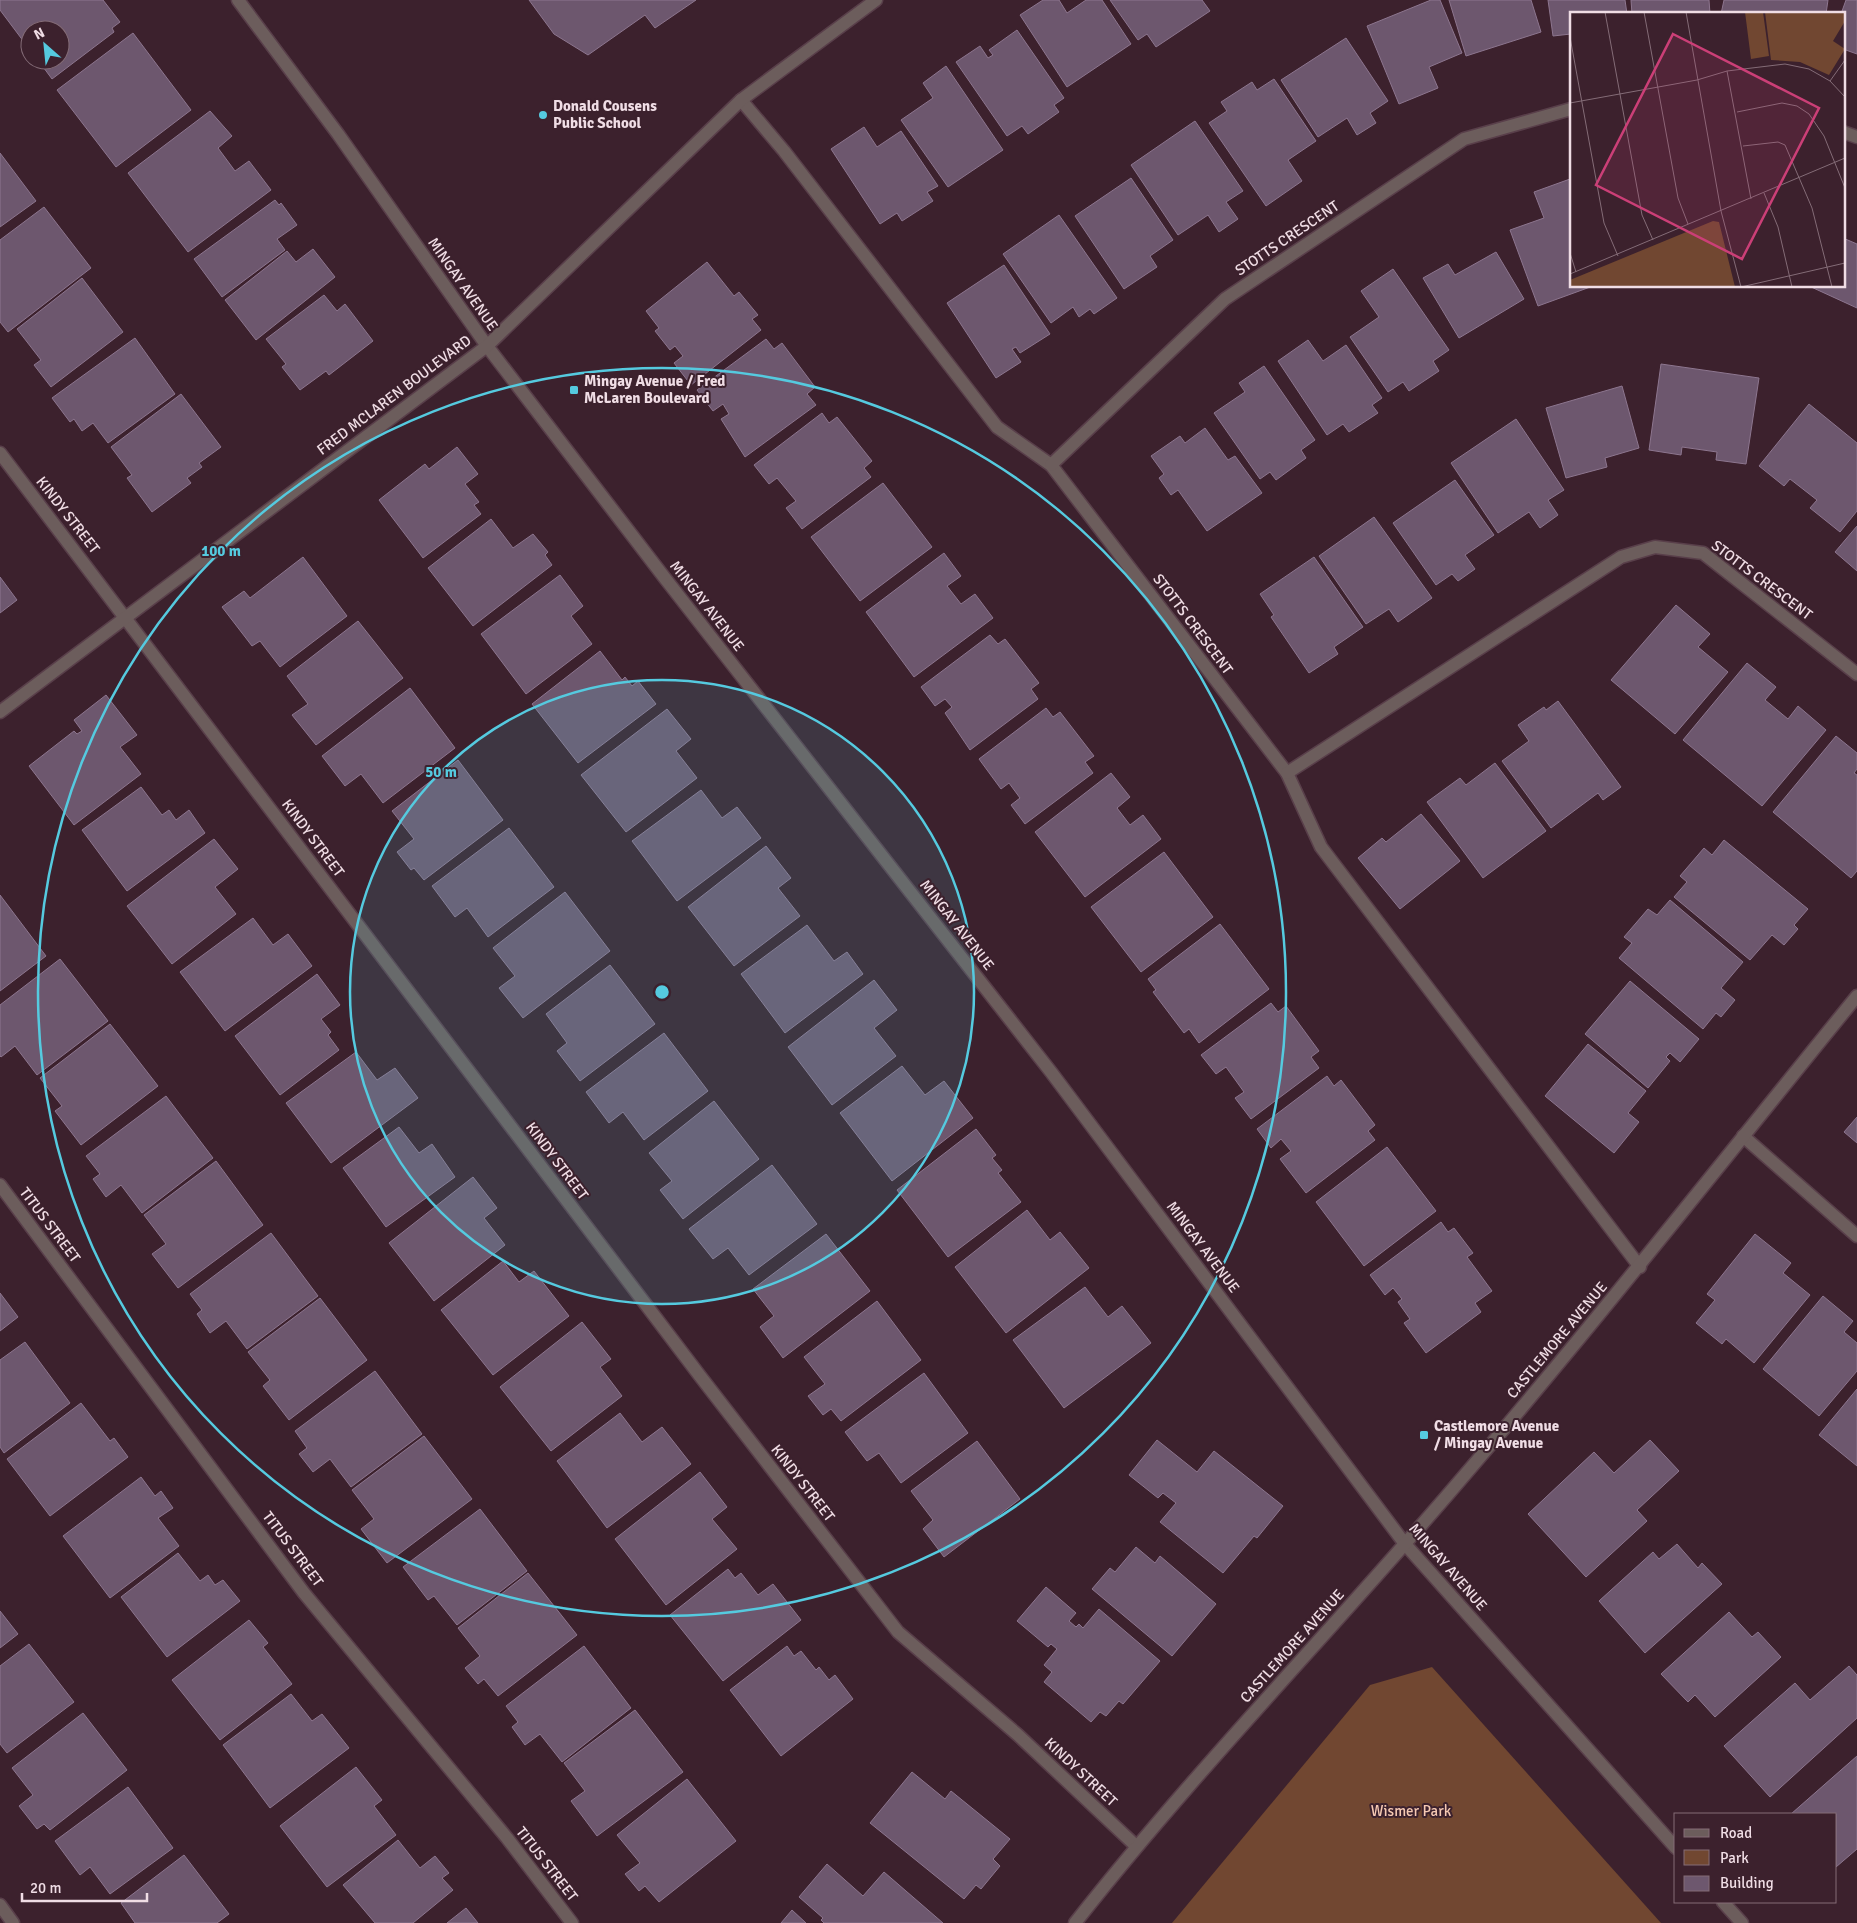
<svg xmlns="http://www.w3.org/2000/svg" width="1857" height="1923" font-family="Signika,sans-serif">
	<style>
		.green { fill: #714731 }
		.building { fill: #6d576e; stroke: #8d768f }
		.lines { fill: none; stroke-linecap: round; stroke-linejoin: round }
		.minor-casing { stroke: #593f4a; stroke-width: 15 }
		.minor { stroke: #6c5d5c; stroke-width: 12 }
		.ring { fill: none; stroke: #55cadf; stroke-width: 2.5 }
		.poi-dot { fill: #55cadf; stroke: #3c212d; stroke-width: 2 }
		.labels { text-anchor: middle; stroke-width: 4; stroke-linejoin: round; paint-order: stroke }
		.poi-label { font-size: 15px; font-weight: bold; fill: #f0dde5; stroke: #3c212d; text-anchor: start }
		.street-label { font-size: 15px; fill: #f0dde5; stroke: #3c212d }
		.park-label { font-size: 15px; fill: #f6c9b3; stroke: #3c212d }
		.inset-road { fill: none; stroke: #846c77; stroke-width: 1 }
		.view { fill: #cb3f77; fill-opacity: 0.15; stroke: #cb3f77; stroke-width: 2.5 }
		.inset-edge { fill: none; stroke: #f0dde5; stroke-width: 2.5 }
		.centre { fill: #55cadf; stroke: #3c212d; stroke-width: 2.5 }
		.ring-label { font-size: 15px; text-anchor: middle; font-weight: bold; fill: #55cadf; stroke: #3c212d; stroke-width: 4; stroke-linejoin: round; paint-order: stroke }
	</style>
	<rect width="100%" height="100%" fill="#3c212d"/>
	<polygon class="green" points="1432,1667 1661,1923 1172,1923 1370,1685"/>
	<g class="building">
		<polygon points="0,0 103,0 120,22 112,28 114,32 52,79 38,60 60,60 60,30 30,30 30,50 0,10"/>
		<polygon points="529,0 696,0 655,28 645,15 588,55 554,34"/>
		<polygon points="1043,0 1059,0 1067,13 1086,0 1102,0 1131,44 1067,87 1020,15"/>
		<polygon points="1110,0 1202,0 1210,11 1156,47 1147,34 1138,40"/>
		<polygon points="1431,0 1440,0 1462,53 1429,67 1438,88 1399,104 1367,26"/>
		<polygon points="1449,0 1531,0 1541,32 1466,56"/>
		<polygon points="1548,0 1625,0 1627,14 1571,14 1571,34 1553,36"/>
		<polygon points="1631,0 1709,0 1710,14 1632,14"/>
		<polygon points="1724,0 1828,0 1826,14 1721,14"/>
		<polygon points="1846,0 1857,0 1857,54 1843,49 1843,14 1841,14"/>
		<polygon points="1017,30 1064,98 1054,105 1059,112 1028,134 1022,126 1007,136 956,62 980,46 988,58 993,55 989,50"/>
		<polygon points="133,33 191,110 116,167 57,90"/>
		<polygon points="1346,38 1388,101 1370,113 1376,123 1357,135 1347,118 1318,137 1281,80"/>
		<polygon points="946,66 1003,150 948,187 901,120 933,98 923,83"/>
		<polygon points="1274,79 1316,141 1288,160 1302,181 1266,206 1209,123 1227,111 1221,102 1252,82 1257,90"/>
		<polygon points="210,111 232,136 218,148 235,171 249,161 271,190 188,252 128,173"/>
		<polygon points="1195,121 1243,191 1226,202 1238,219 1219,232 1208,215 1178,235 1131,165"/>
		<polygon points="864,127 877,147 901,131 938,186 927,192 933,201 902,221 897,213 880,224 831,149"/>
		<polygon points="0,153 36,201 0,227"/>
		<polygon points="1131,178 1173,240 1150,256 1157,267 1124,289 1075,216"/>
		<polygon points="1570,179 1571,286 1593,286 1538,306 1510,230 1544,218 1534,192"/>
		<polygon points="275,200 279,205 281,203 297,225 277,239 285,250 222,297 194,259"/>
		<polygon points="44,207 91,268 8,332 0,322 0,240"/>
		<polygon points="1059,215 1117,298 1094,314 1090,309 1079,317 1073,307 1051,323 1003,254"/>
		<polygon points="1843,238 1857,244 1857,308 1809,286 1843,286"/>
		<polygon points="313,249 335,277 256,340 225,300 287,251 296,262"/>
		<polygon points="1496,252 1524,299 1459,338 1423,278 1448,264 1455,275"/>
		<polygon points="707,262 734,296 739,292 758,315 752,319 761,330 691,385 674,363 683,356 675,346 670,350 655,331 659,328 646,311"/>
		<polygon points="1004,265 1050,334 1020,353 1016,347 1012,349 1021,362 996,378 947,303"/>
		<polygon points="1393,269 1449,350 1433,361 1439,371 1409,391 1403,382 1388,392 1350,337 1379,317 1361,291"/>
		<polygon points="82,278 123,332 51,387 34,365 41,360 17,329"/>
		<polygon points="324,295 337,311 345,304 373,341 329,375 326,371 300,390 282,367 286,364 266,339"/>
		<polygon points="135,338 175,394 108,443 93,423 82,431 74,419 70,422 52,398"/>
		<polygon points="766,339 774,349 782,343 815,387 807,394 816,405 745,457 721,419 729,414 723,404 713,411 697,390"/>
		<polygon points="1308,340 1323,361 1346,345 1382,398 1372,405 1378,413 1349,432 1343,424 1327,435 1278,361"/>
		<polygon points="1661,364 1759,378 1746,464 1716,460 1717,452 1682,447 1681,455 1649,450"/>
		<polygon points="1264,366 1315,440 1301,450 1306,458 1276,480 1270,472 1260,479 1214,413 1245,392 1239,383"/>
		<polygon points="1622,386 1639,448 1605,458 1607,467 1566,478 1546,408"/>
		<polygon points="181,394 221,447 199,463 202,467 187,478 191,483 152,512 127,478 132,475 111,447"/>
		<polygon points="1809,404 1857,443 1857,511 1840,532 1810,508 1817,500 1790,479 1784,486 1759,466"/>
		<polygon points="822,413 829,423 837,417 872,461 864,468 871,477 802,529 786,508 796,501 777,478 769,484 754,465"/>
		<polygon points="1516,419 1564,490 1548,500 1558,515 1540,528 1529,512 1498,533 1451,463"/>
		<polygon points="1205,428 1228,460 1235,456 1262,493 1207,531 1178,490 1171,495 1159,478 1164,474 1151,456 1180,436 1185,443"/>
		<polygon points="457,447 478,474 465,484 479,502 474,505 481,514 423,558 379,500 425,464 429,469"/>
		<polygon points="1455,480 1494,535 1465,555 1475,569 1458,581 1452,574 1436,585 1393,523"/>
		<polygon points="883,483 932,547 860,601 811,537"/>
		<polygon points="1374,517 1432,598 1398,622 1389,609 1366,624 1319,556"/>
		<polygon points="491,519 513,548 533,534 548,552 545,555 552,565 473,626 428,568"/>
		<polygon points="1857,526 1857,571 1835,552"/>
		<polygon points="944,553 961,576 947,586 961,604 975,594 993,618 914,677 866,612"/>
		<polygon points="303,557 347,616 280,667 260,641 252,646 222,607 244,591 250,598"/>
		<polygon points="1314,557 1363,627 1334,647 1338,654 1309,673 1271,617 1274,615 1260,594"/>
		<polygon points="560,575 583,606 571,616 592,644 526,694 481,634"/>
		<polygon points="0,577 17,600 0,613"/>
		<polygon points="1676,605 1710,634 1698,647 1728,672 1675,734 1611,680"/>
		<polygon points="358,621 403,678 316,745 292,715 308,704 287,676"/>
		<polygon points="990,635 998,644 1005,639 1039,683 1031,689 1038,699 970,750 945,713 952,707 945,699 935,706 921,687"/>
		<polygon points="600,651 622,680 625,677 632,686 638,681 656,704 578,763 532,704"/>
		<polygon points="1747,663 1776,687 1765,700 1788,719 1798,706 1826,730 1762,806 1683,740"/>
		<polygon points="410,688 455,748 383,803 361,774 345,786 322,756"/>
		<polygon points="106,695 137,735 120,747 141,774 74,825 29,766 74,731 77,734 82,731 74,720"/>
		<polygon points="1558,701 1621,787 1603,800 1598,793 1551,828 1502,761 1529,741 1518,725 1544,707 1546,710"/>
		<polygon points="1046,708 1053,717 1060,712 1094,756 1085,762 1093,773 1025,824 1011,805 1020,798 1009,783 1001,789 979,759"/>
		<polygon points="667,709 691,739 676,751 697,778 626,832 581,775"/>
		<polygon points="1836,736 1857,753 1857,769 1854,773 1857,775 1857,871 1851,878 1773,812"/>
		<polygon points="458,760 503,820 424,880 414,868 411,870 397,852 414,839 392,811"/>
		<polygon points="1495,763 1546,831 1483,878 1427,802 1460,778 1466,785"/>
		<polygon points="1111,773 1130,797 1117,808 1130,825 1143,815 1161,839 1085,897 1035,832"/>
		<polygon points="141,787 162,815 169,810 176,820 189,810 205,833 127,891 82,830"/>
		<polygon points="701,790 722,818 737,807 761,838 677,901 632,841"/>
		<polygon points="1421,814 1460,861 1400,909 1358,858 1382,838 1386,842"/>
		<polygon points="509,828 554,887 488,937 467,908 455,917 432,886"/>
		<polygon points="214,839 238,869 215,887 236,914 172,964 127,906"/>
		<polygon points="1724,840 1808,909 1794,925 1798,929 1784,945 1772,935 1750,960 1674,897 1687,882 1680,876 1704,848 1712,855"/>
		<polygon points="766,846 791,878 778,888 800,916 734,966 688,907"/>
		<polygon points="1164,852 1213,917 1141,972 1091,907"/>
		<polygon points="565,892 610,951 523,1018 499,988 515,976 493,948"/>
		<polygon points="0,895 46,956 0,991"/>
		<polygon points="1670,900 1743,962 1721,988 1735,1000 1721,1017 1716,1013 1703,1029 1619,958 1632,943 1624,937 1648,909 1657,915"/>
		<polygon points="253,918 273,945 288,934 312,966 225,1031 180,972"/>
		<polygon points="1220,924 1269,989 1199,1043 1189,1029 1184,1033 1153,992 1156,990 1148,979"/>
		<polygon points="807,925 834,961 847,952 863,974 785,1033 741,974"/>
		<polygon points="60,959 108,1021 37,1075 15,1046 1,1057 0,1056 0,1005"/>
		<polygon points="610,965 655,1024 580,1081 557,1051 567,1043 546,1014"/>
		<polygon points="317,974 340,1005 321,1019 331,1032 328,1035 339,1050 280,1095 235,1036"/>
		<polygon points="874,980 897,1010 874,1028 896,1056 832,1105 788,1047"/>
		<polygon points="1630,981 1699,1039 1680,1062 1670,1053 1666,1057 1670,1061 1648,1088 1585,1034"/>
		<polygon points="1271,1003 1278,1012 1286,1006 1319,1051 1311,1057 1319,1068 1251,1119 1235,1098 1244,1092 1226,1067 1216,1074 1201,1055"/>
		<polygon points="110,1024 158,1086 81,1145 55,1111 62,1106 40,1078"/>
		<polygon points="664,1033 708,1091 644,1140 623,1112 609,1123 586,1092"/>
		<polygon points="1588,1044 1646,1091 1628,1113 1639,1122 1614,1153 1545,1096"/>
		<polygon points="356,1052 377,1080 395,1068 418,1098 331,1163 286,1103"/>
		<polygon points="902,1066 925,1095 944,1081 973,1118 892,1181 840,1113"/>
		<polygon points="1327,1076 1334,1086 1341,1080 1375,1125 1368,1131 1375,1140 1306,1193 1280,1159 1291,1151 1281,1139 1271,1148 1257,1129"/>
		<polygon points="166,1096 213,1158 142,1213 121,1185 106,1197 93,1179 100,1174 86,1156"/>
		<polygon points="714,1101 759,1159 683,1219 660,1190 672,1181 649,1153"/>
		<polygon points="1857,1117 1857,1143 1844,1132"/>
		<polygon points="399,1127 419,1153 432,1144 455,1177 386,1227 343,1168"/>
		<polygon points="976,1129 996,1155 992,1158 1002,1170 998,1173 1021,1202 948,1257 897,1190"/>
		<polygon points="1387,1147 1436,1211 1364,1266 1316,1202"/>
		<polygon points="216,1161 263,1225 178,1288 152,1254 166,1244 144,1215"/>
		<polygon points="772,1165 817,1224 749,1275 728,1248 713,1259 689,1229"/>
		<polygon points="473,1177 497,1208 484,1218 505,1245 434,1301 389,1243"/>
		<polygon points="1027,1210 1050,1240 1060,1232 1089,1268 1006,1333 955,1267"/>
		<polygon points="1441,1222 1448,1232 1454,1228 1473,1253 1467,1257 1492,1291 1475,1303 1481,1312 1426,1353 1404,1323 1410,1319 1398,1302 1402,1299 1393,1288 1385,1295 1370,1275"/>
		<polygon points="271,1233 318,1296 247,1349 226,1321 210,1333 197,1314 202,1310 190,1294"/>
		<polygon points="826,1234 870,1291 783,1358 760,1327 774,1316 753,1289"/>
		<polygon points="1755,1234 1791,1263 1783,1273 1810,1295 1754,1363 1726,1339 1722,1344 1696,1323 1715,1300 1707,1294"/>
		<polygon points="503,1261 519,1282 534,1271 569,1316 493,1375 441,1310"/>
		<polygon points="1085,1287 1108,1317 1122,1306 1151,1343 1064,1408 1013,1340"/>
		<polygon points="0,1293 18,1317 0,1331"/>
		<polygon points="1823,1296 1853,1321 1844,1332 1857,1343 1857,1371 1819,1416 1763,1369"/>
		<polygon points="320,1298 367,1360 289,1420 263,1386 270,1380 248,1352"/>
		<polygon points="877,1301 921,1360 841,1421 831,1409 823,1415 808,1396 825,1384 804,1357"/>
		<polygon points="582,1322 611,1359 600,1367 622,1396 551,1451 500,1387"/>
		<polygon points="25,1342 70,1403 4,1453 0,1447 0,1360"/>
		<polygon points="375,1371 422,1434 351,1487 330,1459 313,1472 299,1454 307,1448 295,1431"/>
		<polygon points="924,1373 968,1433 901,1483 879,1453 867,1461 845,1432"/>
		<polygon points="1857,1389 1857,1466 1819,1435"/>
		<polygon points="81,1403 110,1441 114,1438 128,1457 50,1516 7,1459"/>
		<polygon points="620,1413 642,1442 662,1427 691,1464 607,1528 557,1461"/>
		<polygon points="424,1436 472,1499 387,1563 361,1529 374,1519 352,1490"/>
		<polygon points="1157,1440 1197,1472 1214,1451 1283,1506 1257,1538 1254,1536 1223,1573 1160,1522 1176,1503 1163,1493 1158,1498 1129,1475"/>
		<polygon points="1650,1440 1679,1471 1637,1510 1647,1521 1586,1577 1528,1514 1594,1452 1614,1473"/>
		<polygon points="977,1441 1020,1499 944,1557 923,1529 933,1520 911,1491"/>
		<polygon points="700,1472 727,1507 712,1519 737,1549 666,1605 615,1539"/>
		<polygon points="141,1477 155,1496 161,1491 173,1508 158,1518 179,1546 110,1598 63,1536"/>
		<polygon points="480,1509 527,1571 457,1625 434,1596 428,1600 403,1567"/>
		<polygon points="1677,1544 1698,1568 1702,1563 1722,1584 1645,1653 1599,1601 1653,1552 1659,1559"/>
		<polygon points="1136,1547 1155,1563 1160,1556 1216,1604 1172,1656 1092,1589 1110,1568 1115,1572"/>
		<polygon points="178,1553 200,1581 208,1575 215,1585 223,1580 240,1601 167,1657 121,1597"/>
		<polygon points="728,1569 735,1578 741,1573 758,1595 773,1584 801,1620 723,1681 670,1615"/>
		<polygon points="528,1573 577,1635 498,1696 484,1679 478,1684 465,1668 480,1656 458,1628"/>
		<polygon points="1046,1587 1076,1613 1069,1621 1076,1627 1079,1624 1083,1628 1099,1609 1160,1661 1123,1704 1119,1701 1106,1716 1100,1712 1091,1722 1044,1682 1052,1672 1044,1665 1057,1649 1051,1644 1048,1647 1017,1621"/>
		<polygon points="0,1611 18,1634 0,1648"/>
		<polygon points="1729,1612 1752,1637 1758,1632 1781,1657 1715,1717 1695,1695 1688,1702 1661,1674"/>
		<polygon points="249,1620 268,1643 263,1647 292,1684 220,1740 172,1680"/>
		<polygon points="29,1644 74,1702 7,1753 0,1744 0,1666"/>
		<polygon points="584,1646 631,1708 562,1762 540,1734 525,1745 512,1727 518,1722 506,1706"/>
		<polygon points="787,1646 794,1656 801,1651 816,1670 819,1667 829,1680 835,1675 853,1699 781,1756 730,1690"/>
		<polygon points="1849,1666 1857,1675 1857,1718 1770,1797 1724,1746 1795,1683 1810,1700"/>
		<polygon points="291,1694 312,1721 322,1714 349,1748 270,1808 223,1745"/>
		<polygon points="635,1710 683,1772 597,1836 571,1801 585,1791 564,1763"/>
		<polygon points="83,1713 127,1770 50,1830 44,1824 37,1829 19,1806 33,1795 12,1768"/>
		<polygon points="1857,1756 1857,1849 1836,1867 1836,1814 1791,1814"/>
		<polygon points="356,1767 382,1800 374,1806 396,1835 327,1887 280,1826"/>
		<polygon points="912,1772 945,1799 951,1791 1010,1839 993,1859 1000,1866 981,1889 976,1885 964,1899 870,1823"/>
		<polygon points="687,1779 736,1841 659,1902 645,1886 639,1891 625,1874 640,1863 617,1835"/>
		<polygon points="128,1787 173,1848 110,1894 90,1867 80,1875 55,1841"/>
		<polygon points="398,1840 420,1868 435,1856 449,1873 442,1878 453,1890 413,1923 375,1923 343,1885"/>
		<polygon points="184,1855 229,1914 217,1923 135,1923 121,1903"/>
		<polygon points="827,1864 863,1896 884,1872 943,1923 824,1923 821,1920 823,1918 799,1897"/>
		<polygon points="466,1908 478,1923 447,1923"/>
		<polygon points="792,1910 806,1923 781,1923"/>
	</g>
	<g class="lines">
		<g class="minor-casing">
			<g id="minor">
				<polyline points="238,0 338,134 487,346 664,577 1051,1072 1405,1544 1676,1848"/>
				<polyline points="741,100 784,151 997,427 1051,465 1287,773 1321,847 1640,1267"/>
				<polyline points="1843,132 1857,137"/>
				<polyline points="0,453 700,1376 898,1632 1018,1735 1136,1846"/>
				<polyline points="1051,465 1225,299 1464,139 1571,109"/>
				<polyline points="0,712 487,346 741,100 876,0"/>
				<polyline points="1287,773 1621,557 1655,547 1703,553 1857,674"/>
				<polyline points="1743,1136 1857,1236"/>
				<polyline points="0,1185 304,1593 507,1838 572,1923"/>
				<polyline points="1723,1902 1742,1923"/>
				<polyline points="0,1905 13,1923"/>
				<path d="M1075,1923c103,-131 218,-252 328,-377 157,-178 304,-366 454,-550"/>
			</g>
		</g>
		<use href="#minor" class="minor"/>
	</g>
	<circle cx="662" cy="992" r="312" fill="#55cadf" fill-opacity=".12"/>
	<g class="ring">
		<circle cx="662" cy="992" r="312"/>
		<circle cx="662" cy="992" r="624"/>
	</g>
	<g class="poi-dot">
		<circle cx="543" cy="115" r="5"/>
		<rect x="569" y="385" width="10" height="10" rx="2.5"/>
		<rect x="1419" y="1430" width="10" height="10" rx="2.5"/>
	</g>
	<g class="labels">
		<g class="poi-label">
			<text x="553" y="111">Donald Cousens<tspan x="553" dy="17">Public School</tspan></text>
			<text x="584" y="386">Mingay Avenue / Fred<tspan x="584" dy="17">McLaren Boulevard</tspan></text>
			<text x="1434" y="1431">Castlemore Avenue<tspan x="1434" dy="17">/ Mingay Avenue</tspan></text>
		</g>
		<g class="street-label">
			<text transform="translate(1287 238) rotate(-34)" y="5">STOTTS CRESCENT</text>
			<text transform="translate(463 284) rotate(55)" y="5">MINGAY AVENUE</text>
			<text transform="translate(394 395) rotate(-37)" y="5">FRED MCLAREN BOULEVARD</text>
			<text transform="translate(68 515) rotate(52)" y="5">KINDY STREET</text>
			<text transform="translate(1762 580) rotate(37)" y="5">STOTTS CRESCENT</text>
			<text transform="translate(707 606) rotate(52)" y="5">MINGAY AVENUE</text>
			<text transform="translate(1193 624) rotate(53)" y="5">STOTTS CRESCENT</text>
			<text transform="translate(313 838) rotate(53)" y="5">KINDY STREET</text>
			<text transform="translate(957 925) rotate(52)" y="5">MINGAY AVENUE</text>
			<text transform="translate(557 1161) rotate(53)" y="5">KINDY STREET</text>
			<text transform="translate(50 1225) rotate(53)" y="5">TITUS STREET</text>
			<text transform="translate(1203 1247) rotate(53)" y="5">MINGAY AVENUE</text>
			<text transform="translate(1557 1340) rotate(-50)" y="5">CASTLEMORE AVENUE</text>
			<text transform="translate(803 1483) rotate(52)" y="5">KINDY STREET</text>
			<text transform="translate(293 1549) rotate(53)" y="5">TITUS STREET</text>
			<text transform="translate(1448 1567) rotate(49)" y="5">MINGAY AVENUE</text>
			<text transform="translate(1292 1646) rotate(-48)" y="5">CASTLEMORE AVENUE</text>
			<text transform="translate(1081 1772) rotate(43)" y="5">KINDY STREET</text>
			<text transform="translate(547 1864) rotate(52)" y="5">TITUS STREET</text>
		</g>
		<g class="park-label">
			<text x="1411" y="1816">Wismer Park</text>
		</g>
	</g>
	<g transform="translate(1570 12)">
		<rect width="275" height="275" fill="#3c212d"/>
		<path d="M175,0h18l6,44 -18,3zM195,0h80v9l-12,20 12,8 -16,26 -29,-13 -29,-2zM143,209l6,1 16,65h-165v-7z" fill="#714731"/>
		<path class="inset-road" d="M35,0l37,203 11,25M74,0l34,186 10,26M116,0l35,199 20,76M0,25l34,186 14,33M157,59l24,128M260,69l15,-21M0,91l127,-23 30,-9 58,-7 24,5 21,12 15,16M167,100l45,-9 15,3 12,8 15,22 21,52M173,134l35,-4 7,3 27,63 20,79M194,181l14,34 14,60M0,241l6,19M0,262l275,-116M171,275l104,-24"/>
		<path class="view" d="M103,22l146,74 -77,151 -146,-74z"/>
		<rect width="275" height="275" class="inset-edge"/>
	</g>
	<circle cx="662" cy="992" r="8" class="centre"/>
	<g class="ring-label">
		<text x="221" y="556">100 m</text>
		<text x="441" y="777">50 m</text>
	</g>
	<rect x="1674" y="1813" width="162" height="90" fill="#3c212d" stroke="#846c77"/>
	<rect x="1684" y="1829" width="25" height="8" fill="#6c5d5c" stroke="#846c77"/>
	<text x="1720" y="1838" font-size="15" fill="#f0dde5">Road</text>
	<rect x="1684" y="1850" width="25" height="15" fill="#714731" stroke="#846c77"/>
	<text x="1720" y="1863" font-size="15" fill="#f0dde5">Park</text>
	<rect x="1684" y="1876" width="25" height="15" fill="#6d576e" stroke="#846c77"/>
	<text x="1720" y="1888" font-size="15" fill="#f0dde5">Building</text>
	<g transform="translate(45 45) rotate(333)"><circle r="24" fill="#3c212d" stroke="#846c77"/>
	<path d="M0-4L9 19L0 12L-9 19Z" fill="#55cadf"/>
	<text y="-8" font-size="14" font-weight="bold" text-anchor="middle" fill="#f0dde5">N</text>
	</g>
	<path d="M22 1893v8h125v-8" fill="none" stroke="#f0dde5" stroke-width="2.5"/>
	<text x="30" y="1893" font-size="15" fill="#f0dde5" stroke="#3c212d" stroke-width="4" paint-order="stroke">20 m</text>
</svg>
